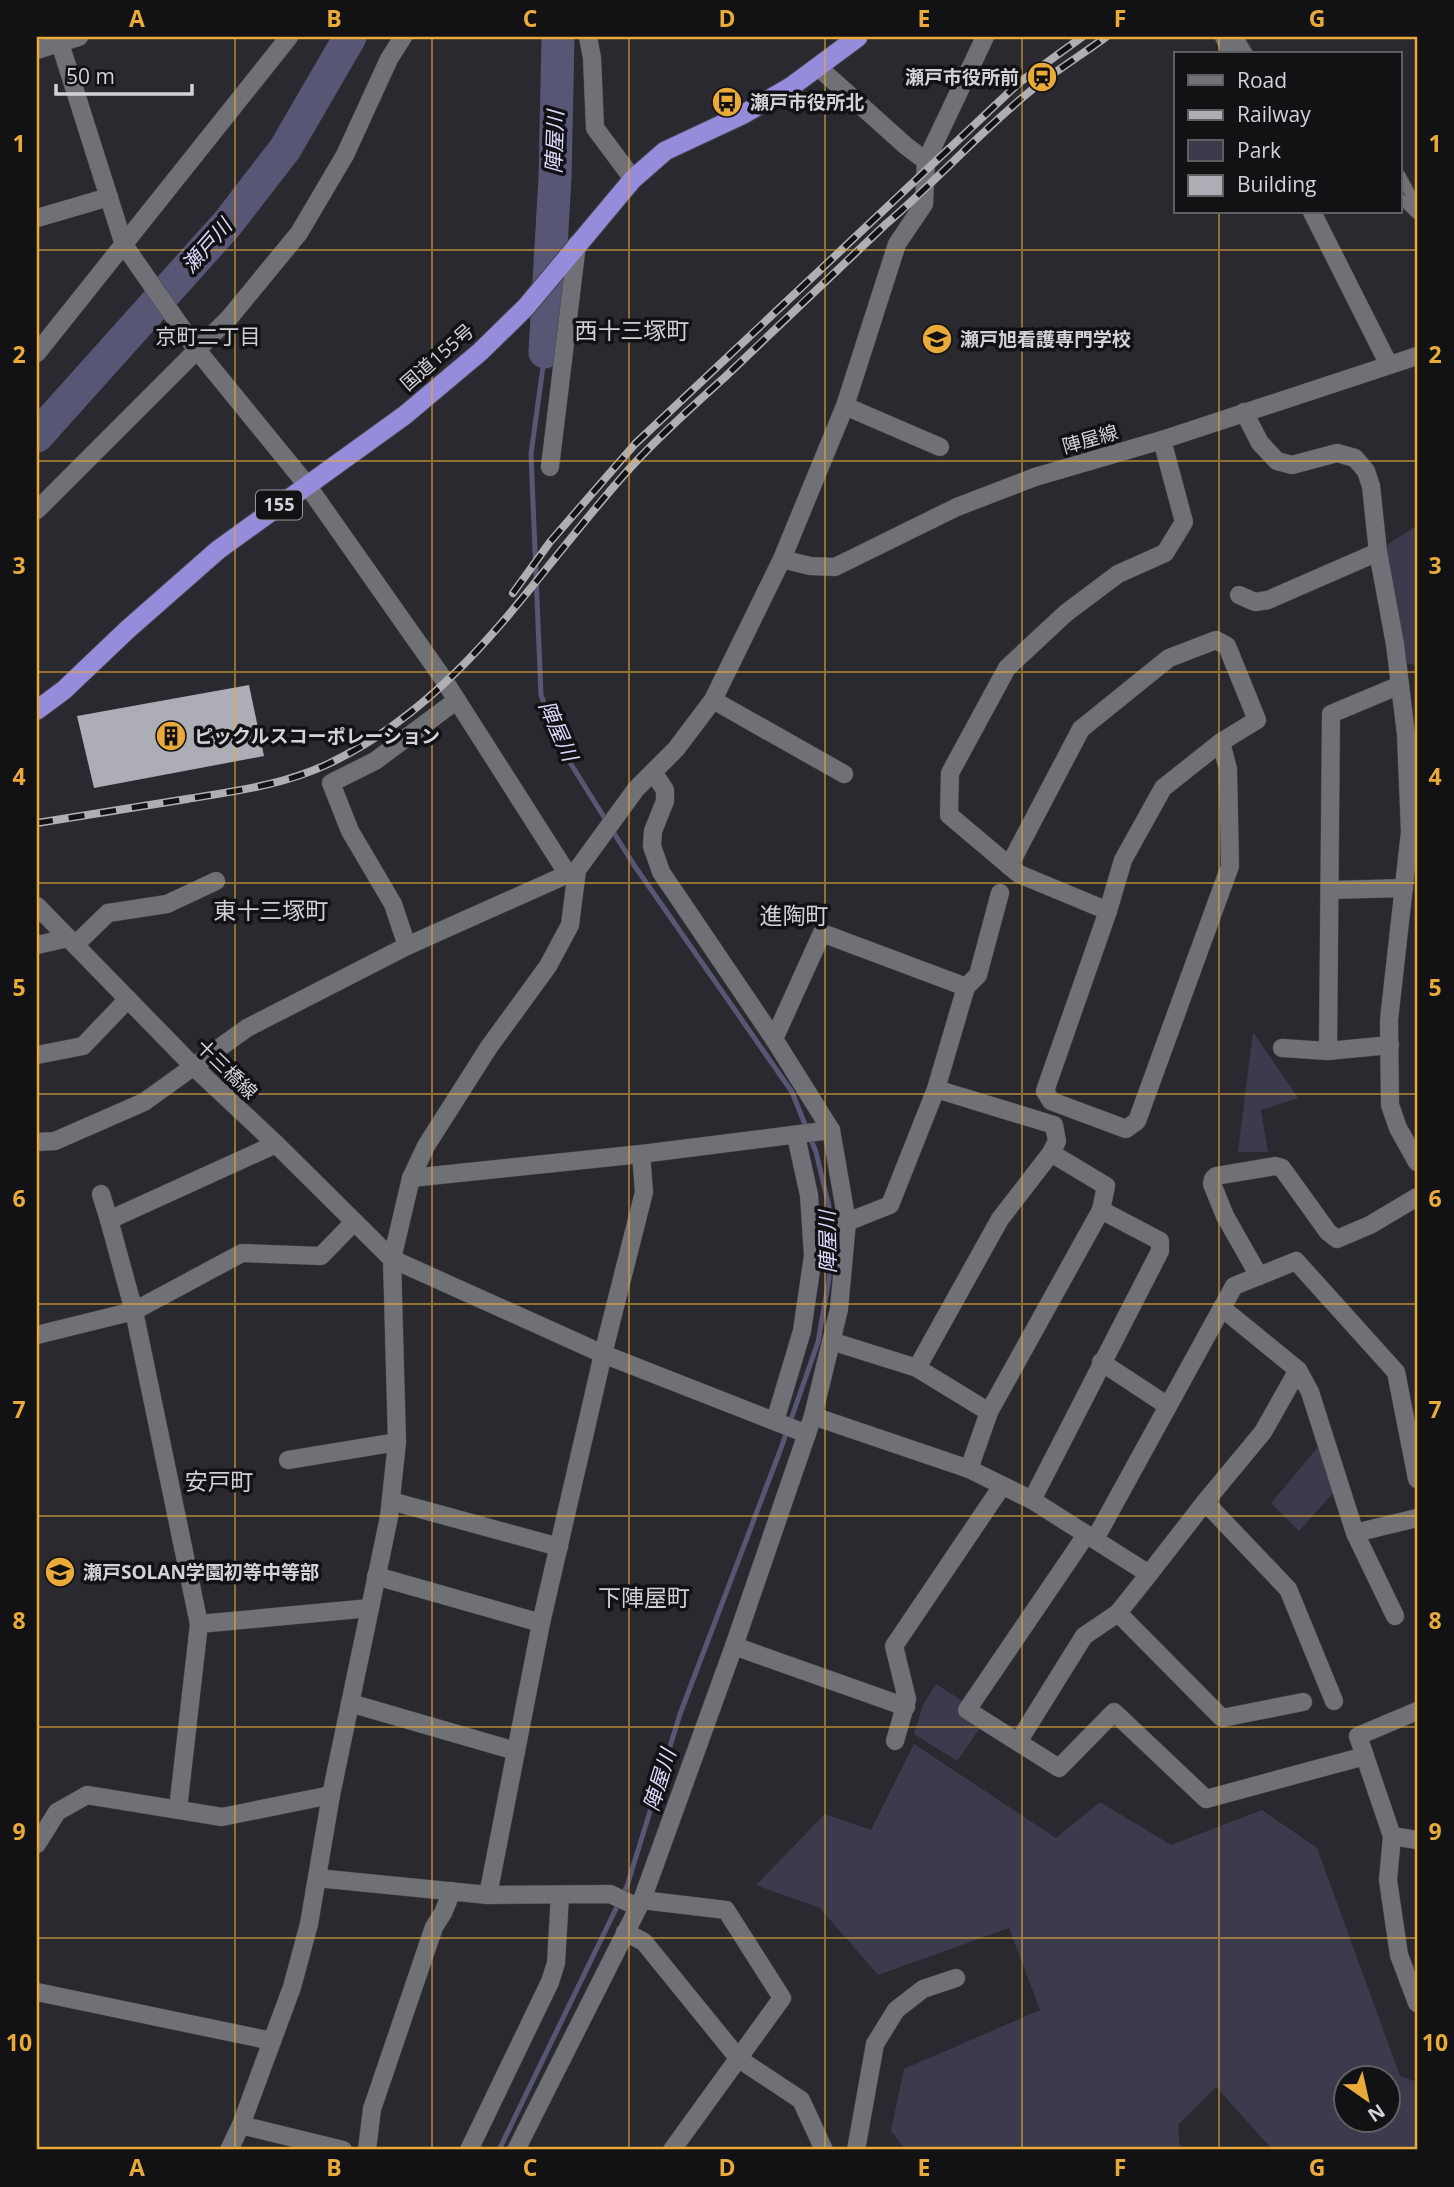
<svg xmlns="http://www.w3.org/2000/svg" width="1454" height="2187" font-family="'Open Sans','Noto Sans JP',sans-serif">
	<style>
		.green { fill: #3c3b4d; fill-rule: evenodd }
		.lines { fill: none; stroke-linecap: round; stroke-linejoin: round }
		.stream { stroke: #585675; stroke-width: 5 }
		.river { stroke: #585675; stroke-width: 33 }
		.building { fill: #adadb5 }
		.service-casing { stroke: #444449; stroke-width: 12 }
		.minor-casing { stroke: #444449; stroke-width: 19 }
		.tertiary-casing { stroke: #444449; stroke-width: 19 }
		.trunk-casing { stroke: #444449; stroke-width: 21 }
		.service { stroke: #707077; stroke-width: 10 }
		.minor { stroke: #707077; stroke-width: 18 }
		.tertiary { stroke: #707077; stroke-width: 18 }
		.trunk { stroke: #958cdb; stroke-width: 19 }
		.rail-casing { stroke: #afaeb3; stroke-width: 8 }
		.rail { stroke: #121215; stroke-width: 5; stroke-dasharray: 16; stroke-linecap: butt }
		.grid { fill: none; stroke: #eaaa39; stroke-width: 2; stroke-opacity: 0.55 }
		.labels { text-anchor: middle; stroke-width: 7; stroke-linejoin: round; paint-order: stroke }
		.shield { fill: #121215; stroke: #99989c; stroke-width: 2 }
		.shield-label { font-size: 18px; font-weight: bold; fill: #d3d2d6 }
		.poi-label { font-size: 19px; font-weight: bold; fill: #d3d2d6; stroke: #121215; text-anchor: start }
		.street-label { font-size: 19px; fill: #d3d2d6; stroke: #121215 }
		.water-label { font-size: 21px; font-style: italic; fill: #dbdafd; stroke: #121215 }
		.neighbourhood-label { font-size: 21px; fill: #d0d0d8; stroke: #121215 }
		.quarter-label { font-size: 23px; fill: #d0d0d8; stroke: #121215 }
		.neatline { fill: none; stroke: #eaaa39; stroke-width: 2.5 }
		.grid-label { font-size: 23px; text-anchor: middle; font-weight: bold; fill: #eaaa39 }
	</style>
	<rect width="100%" height="100%" fill="#29292f"/>
	<g class="green">
		<polygon points="1417,525 1417,665 1407,664 1386,546"/>
		<polygon points="1253,1032 1298,1098 1261,1110 1268,1152 1238,1152"/>
		<polygon points="1319,1446 1334,1492 1299,1531 1271,1503"/>
		<polygon points="936,1684 967,1704 982,1725 957,1761 914,1734 923,1705"/>
		<path d="M914,1744l142,94 44,-36 71,43 91,-35 55,38 83,228 17,6v68h-144l-57,-63 -38,38 2,25h-274l-15,-19 13,-62 136,-59 -31,-82 -131,47 -58,-67 -64,-23 69,-71 46,16zM1388,2078v42h-42v-42z"/>
	</g>
	<g class="lines">
		<g class="stream">
			<polyline points="545,352 531,454 541,695 561,748 607,822"/>
			<polyline points="499,2150 627,1886 680,1714 780,1451 818,1342 829,1279 831,1215 816,1152 792,1092 634,865 612,830"/>
		</g>
		<g class="river">
			<polyline points="545,352 555,177 558,37"/>
			<polyline points="37,436 227,224 285,149 350,37"/>
		</g>
	</g>
	<polygon class="building" points="249,685 264,756 94,788 77,716"/>
	<g class="lines">
		<g class="service-casing">
			<g id="service">
				<polyline points="1238,37 1248,54"/>
				<polyline points="1400,175 1417,206"/>
				<polyline points="1400,198 1417,214"/>
			</g>
		</g>
		<g class="minor-casing">
			<g id="minor">
				<polyline points="58,37 124,245 197,350 307,485 442,677 567,873"/>
				<polyline points="588,37 592,58 595,128 633,179"/>
				<polyline points="1224,37 1232,54"/>
				<polyline points="37,50 79,37"/>
				<polyline points="818,67 906,146 926,161"/>
				<polyline points="1312,212 1389,365"/>
				<polyline points="37,218 109,197"/>
				<polyline points="37,353 289,37"/>
				<polyline points="845,406 940,447"/>
				<polyline points="1244,412 1260,443 1277,461 1292,465 1337,453 1355,458 1366,471 1371,486 1378,552 1395,644 1406,734 1410,832 1389,1020 1390,1105 1398,1128 1417,1162"/>
				<polyline points="550,467 577,244"/>
				<polyline points="1239,595 1255,602 1268,600 1378,552"/>
				<polyline points="713,700 844,774"/>
				<polyline points="1009,866 1081,729 1169,658 1216,640 1227,646 1257,720 1221,742 1163,788 1123,860 1108,911 1045,1091 1051,1101 1126,1129 1137,1121 1230,866 1228,769 1221,742"/>
				<polyline points="1330,890 1404,888"/>
				<polyline points="1108,911 1019,874 949,815 950,773 1007,668 1066,613 1118,574 1165,553 1184,522 1162,440"/>
				<polyline points="37,945 68,938"/>
				<polyline points="75,945 108,913 167,904 216,881"/>
				<polyline points="407,946 393,904 350,831 331,783 375,761 457,700"/>
				<polyline points="774,1039 822,933 966,987"/>
				<polyline points="1282,1048 1328,1051 1390,1045"/>
				<polyline points="1328,1051 1331,714 1400,685"/>
				<polyline points="37,1055 83,1046 128,999"/>
				<polyline points="936,1089 966,987 978,975 1000,893"/>
				<polyline points="37,1142 55,1141 144,1102 247,1028 407,946 577,870"/>
				<polyline points="411,1178 641,1154 831,1130"/>
				<polyline points="101,1194 109,1220"/>
				<polyline points="847,1222 890,1205 936,1089 1054,1125 1057,1141 1051,1153 1106,1186 1101,1210 989,1412 969,1469"/>
				<polyline points="1259,1276 1225,1216 1212,1184 1213,1179 1216,1176 1275,1166 1282,1168 1328,1232 1337,1239 1370,1225 1417,1197"/>
				<polyline points="1222,1308 1298,1370 1310,1392 1355,1533 1395,1616"/>
				<polyline points="37,1335 134,1311 242,1253 321,1256 354,1222"/>
				<polyline points="831,1341 917,1368 989,1412"/>
				<polyline points="1101,1362 1168,1406"/>
				<polyline points="917,1368 1000,1219 1051,1153"/>
				<polyline points="813,1416 969,1469 1032,1500 1149,1574 1205,1502 1288,1589 1334,1701"/>
				<polyline points="775,1421 802,1331 813,1256 809,1195 796,1136"/>
				<polyline points="807,1434 603,1354 392,1259 411,1178 426,1146 489,1047 548,966 570,925 577,870 636,789 676,749 713,700 782,559 845,406 897,244 924,204 926,161 985,37"/>
				<polyline points="288,1460 397,1442"/>
				<polyline points="1032,1500 1160,1251 1160,1241 1101,1210"/>
				<polyline points="391,1501 559,1547"/>
				<polyline points="1205,1502 1263,1432 1298,1370"/>
				<polyline points="1355,1533 1417,1518"/>
				<polyline points="1086,1535 967,1710 1059,1768 1114,1712 1206,1799 1365,1756"/>
				<polyline points="1095,1539 1234,1286 1296,1261 1396,1372 1417,1479"/>
				<polyline points="376,1576 541,1623"/>
				<polyline points="1118,1613 1222,1718 1303,1702"/>
				<polyline points="199,1624 370,1608"/>
				<polyline points="734,1646 906,1707"/>
				<polyline points="350,1703 516,1751"/>
				<polyline points="1417,1711 1358,1736 1392,1836 1388,1880 1399,1955 1417,2003"/>
				<polyline points="895,1741 907,1699 894,1646 1002,1486"/>
				<polyline points="1018,1742 1084,1636 1118,1613 1149,1574"/>
				<polyline points="178,1809 199,1624 134,1311 109,1220 276,1144"/>
				<polyline points="1392,1836 1417,1840"/>
				<polyline points="37,1844 57,1812 87,1795 222,1817 331,1795"/>
				<polyline points="317,1878 488,1895 610,1894 638,1907"/>
				<polyline points="488,1895 541,1623 603,1354 644,1192 641,1154"/>
				<polyline points="642,1900 726,1910 782,1998 672,2150"/>
				<polyline points="625,1932 644,1942 739,2059 801,2100 824,2150"/>
				<polyline points="37,1992 272,2041"/>
				<polyline points="241,2125 343,2150"/>
				<polyline points="367,2150 372,2109 434,1927 443,1913 452,1891"/>
				<polyline points="469,2150 550,1982 556,1963 560,1895"/>
				<polyline points="516,2150 642,1900 734,1646 813,1416 839,1309 847,1222 831,1130 774,1039 661,872 652,846 653,831 665,801 665,790 653,772"/>
				<polyline points="856,2150 875,2044 896,2010 923,1989 956,1978"/>
			</g>
		</g>
		<g class="tertiary-casing">
			<g id="tertiary">
				<polyline points="37,510 230,317 299,233 345,155 389,59 403,37"/>
				<polyline points="782,559 810,566 835,567 957,507 1035,477 1162,440 1417,356"/>
				<polyline points="37,906 194,1067 276,1144 392,1259 397,1442 389,1517 331,1795 309,1924 292,1987 241,2125 229,2150"/>
			</g>
		</g>
		<g class="trunk-casing">
			<polyline id="trunk" points="37,710 64,690 127,630 218,550 405,415 480,352 526,307 633,179 665,151 742,115 792,86 858,37"/>
		</g>
		<use href="#service" class="service"/>
		<use href="#minor" class="minor"/>
		<use href="#tertiary" class="tertiary"/>
		<use href="#trunk" class="trunk"/>
		<g class="rail-casing">
			<g id="rail">
				<polyline points="513,593 550,542 635,444 1020,82 1082,37"/>
				<path d="M37,823c50,-8 100,-16 150,-24 48,-8 97,-14 141,-35 136,-64 206,-190 303,-297 29,-32 62,-61 94,-90 53,-51 107,-102 161,-153 49,-42 92,-90 142,-131 24,-20 52,-37 78,-56"/>
			</g>
		</g>
		<use href="#rail" class="rail"/>
	</g>
	<path class="grid" d="M235,37v2113M432,37v2113M629,37v2113M825,37v2113M1022,37v2113M1219,37v17M1219,212v1938M37,250h1380M37,461h1380M37,672h1380M37,883h1380M37,1094h1380M37,1304h1380M37,1516h1380M37,1727h1380M37,1938h1380"/>
	<defs>
		<g id="station-disc" transform="scale(1.575)"><circle r="9.5" fill="#eaaa39" stroke="#121215"/><path d="M-3-6H3Q5-6 5-4V2Q5 4 3 4L4.5 6H3L1.5 4h-3L-3 6H-4.5L-3 4Q-5 4-5 2V-4Q-5-6-3-6ZM-3.5-4v3h7v-3ZM-3.5 1v1.5H-2V1ZM2 1v1.5H3.5V1Z" fill="#111"/></g>
		<g id="bus-disc" transform="scale(1.575)"><circle r="9.5" fill="#eaaa39" stroke="#121215"/><path d="M-5-6H5V4H4V6H2V4H-2V6H-4V4H-5ZM-3.5-4V0h7V-4ZM-3.5 1.2v1.5H-2V1.2ZM2 1.2v1.5H3.5V1.2Z" fill="#111"/></g>
		<g id="university-disc" transform="scale(1.575)"><circle r="9.5" fill="#eaaa39" stroke="#121215"/><path d="M0-5L7-2L0 1L-7-2ZM-4 1L0 2.5L4 1V4Q0 6-4 4Z" fill="#111"/></g>
		<g id="building-disc" transform="scale(1.575)"><circle r="9.5" fill="#eaaa39" stroke="#121215"/><path d="M-4-6H4V6H1V3H-1V6H-4ZM-2.5-4.3h1.7v1.8h-1.7ZM.8-4.3h1.7v1.8H.8ZM-2.5-1h1.7V.8h-1.7ZM.8-1h1.7V.8H.8Z" fill="#111"/></g>
		<g id="school-disc" transform="scale(1.575)"><circle r="9.5" fill="#eaaa39" stroke="#121215"/><path d="M0-5L7-2L0 1L-7-2ZM-4 1L0 2.5L4 1V4Q0 6-4 4Z" fill="#111"/></g>
	</defs>
	<g fill-rule="evenodd">
		<use href="#station-disc" x="1042" y="77"/>
		<use href="#bus-disc" x="727" y="102"/>
		<use href="#university-disc" x="937" y="339"/>
		<use href="#building-disc" x="171" y="736"/>
		<use href="#school-disc" x="60" y="1572"/>
	</g>
	<g class="labels">
		<rect class="shield" x="256" y="490.5" width="46" height="29" rx="5"/>
		<g class="shield-label">
			<text x="279" y="511">155</text>
		</g>
		<g class="poi-label">
			<text x="1019" y="84" text-anchor="end">瀬戸市役所前</text>
			<text x="750" y="109">瀬戸市役所北</text>
			<text x="960" y="346">瀬戸旭看護専門学校</text>
			<text x="194" y="743">ピックルスコーポレーション</text>
			<text x="83" y="1579">瀬戸SOLAN学園初等中等部</text>
		</g>
		<g class="street-label">
			<text transform="translate(437 357) rotate(-41)" y="7">国道155号</text>
			<text transform="translate(1090 439) rotate(-16)" y="7">陣屋線</text>
			<text transform="translate(227 1069) rotate(44)" y="7">十三橋線</text>
		</g>
		<g class="water-label">
			<text transform="translate(555 142) rotate(-88)" y="7">陣屋川</text>
			<text transform="translate(207 246) rotate(-49)" y="7">瀬戸川</text>
			<text transform="translate(558 731) rotate(66)" y="7">陣屋川</text>
			<text transform="translate(828 1242) rotate(-91)" y="7">陣屋川</text>
			<text transform="translate(660 1780) rotate(-73)" y="7">陣屋川</text>
		</g>
		<g class="neighbourhood-label">
			<text x="208" y="344">京町二丁目</text>
		</g>
		<g class="quarter-label">
			<text x="632" y="339">西十三塚町</text>
			<text x="271" y="919">東十三塚町</text>
			<text x="794" y="924">進陶町</text>
			<text x="219" y="1490">安戸町</text>
			<text x="644" y="1606">下陣屋町</text>
		</g>
	</g>
	<rect width="1454" height="2187" fill="none" stroke="#121215" stroke-width="77"/>
	<rect x="1174" y="52" width="228" height="161" fill="#121215" stroke="#5f5f62" stroke-width="2"/>
	<rect x="1188" y="75" width="35" height="10" fill="#707077" stroke="#5f5f62" stroke-width="2"/>
	<text x="1237" y="88" font-size="21" fill="#d3d2d6">Road</text>
	<rect x="1188" y="110" width="35" height="10" fill="#afaeb3" stroke="#5f5f62" stroke-width="2"/>
	<text x="1237" y="122" font-size="21" fill="#d3d2d6">Railway</text>
	<rect x="1188" y="140" width="35" height="21" fill="#3c3b4d" stroke="#5f5f62" stroke-width="2"/>
	<text x="1237" y="158" font-size="21" fill="#d3d2d6">Park</text>
	<rect x="1188" y="175" width="35" height="21" fill="#adadb5" stroke="#5f5f62" stroke-width="2"/>
	<text x="1237" y="192" font-size="21" fill="#d3d2d6">Building</text>
	<g transform="translate(1367 2099) rotate(146)"><circle r="33" fill="#121215" stroke="#5f5f62" stroke-width="2"/>
	<path d="M0-5L12 26L0 18L-12 26Z" fill="#eaaa39"/>
	<text y="-10" font-size="19" font-weight="bold" text-anchor="middle" fill="#d3d2d6">N</text>
	</g>
	<path d="M56 84v10h136v-10" fill="none" stroke="#d3d2d6" stroke-width="3.5"/>
	<text x="66" y="84" font-size="21" fill="#d3d2d6" stroke="#121215" stroke-width="5" paint-order="stroke">50 m</text>
	<rect x="38" y="38" width="1378" height="2110" class="neatline"/>
	<g class="grid-label">
		<text x="137" y="27">A</text>
		<text x="334" y="27">B</text>
		<text x="530" y="27">C</text>
		<text x="727" y="27">D</text>
		<text x="924" y="27">E</text>
		<text x="1120" y="27">F</text>
		<text x="1317" y="27">G</text>
		<text x="19" y="152">1</text>
		<text x="1435" y="152">1</text>
		<text x="19" y="363">2</text>
		<text x="1435" y="363">2</text>
		<text x="19" y="574">3</text>
		<text x="1435" y="574">3</text>
		<text x="19" y="785">4</text>
		<text x="1435" y="785">4</text>
		<text x="19" y="996">5</text>
		<text x="1435" y="996">5</text>
		<text x="19" y="1207">6</text>
		<text x="1435" y="1207">6</text>
		<text x="19" y="1418">7</text>
		<text x="1435" y="1418">7</text>
		<text x="19" y="1629">8</text>
		<text x="1435" y="1629">8</text>
		<text x="19" y="1840">9</text>
		<text x="1435" y="1840">9</text>
		<text x="19" y="2051">10</text>
		<text x="1435" y="2051">10</text>
		<text x="137" y="2176">A</text>
		<text x="334" y="2176">B</text>
		<text x="530" y="2176">C</text>
		<text x="727" y="2176">D</text>
		<text x="924" y="2176">E</text>
		<text x="1120" y="2176">F</text>
		<text x="1317" y="2176">G</text>
	</g>
</svg>
